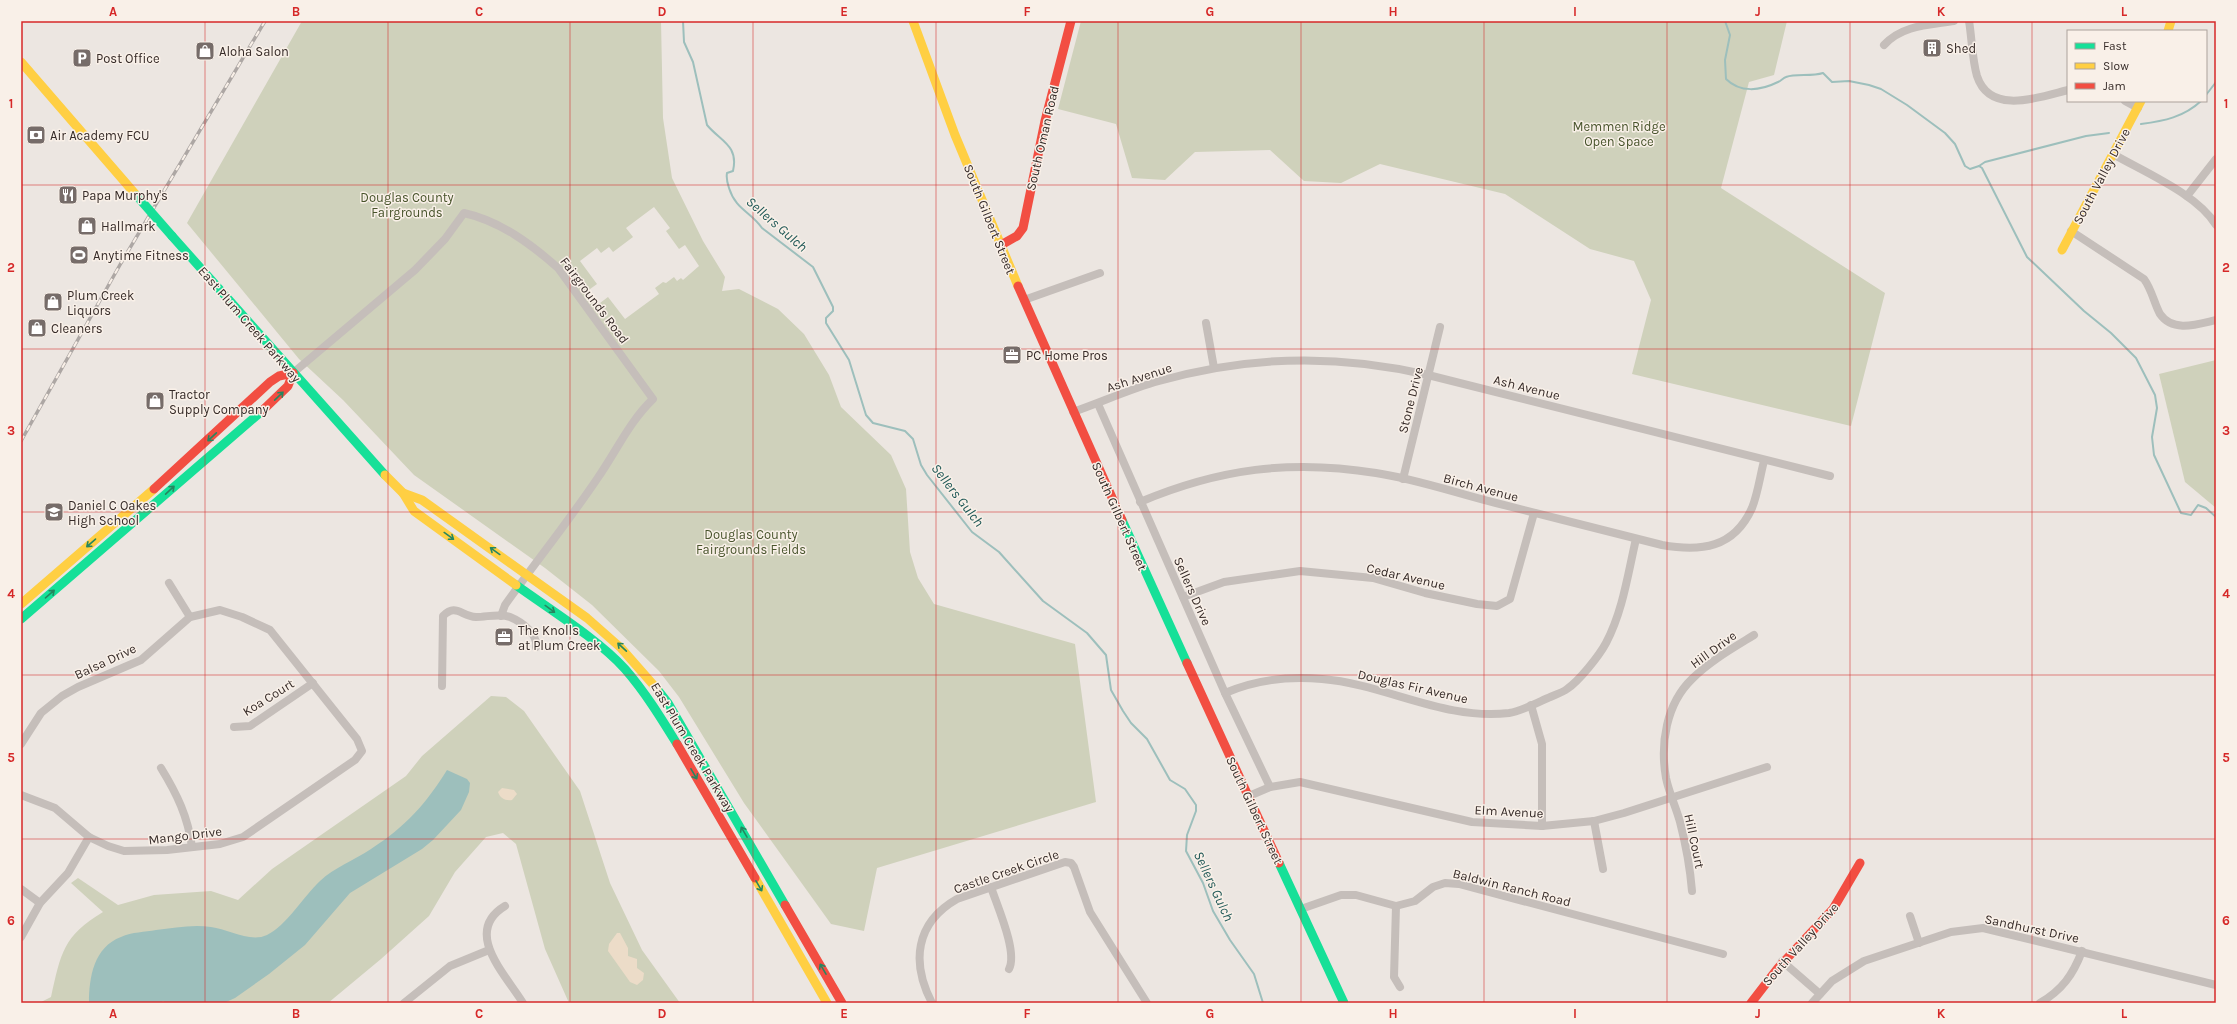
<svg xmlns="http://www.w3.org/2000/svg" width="2237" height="1024" font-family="Karla,sans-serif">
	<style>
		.green { fill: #cfd1bb; fill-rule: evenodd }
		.sand { fill: #ecdcc8 }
		.water { fill: #9dbfbc }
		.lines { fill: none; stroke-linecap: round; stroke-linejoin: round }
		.stream { stroke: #9dbfbc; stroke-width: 2 }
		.street { stroke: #c5beba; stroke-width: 8 }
		.fast { stroke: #16e098; stroke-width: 9 }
		.slow { stroke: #ffcf43; stroke-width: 9 }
		.jam { stroke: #f24e42; stroke-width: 9 }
		.rail-casing { stroke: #ada7a4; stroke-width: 3.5 }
		.rail { stroke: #f9f0e8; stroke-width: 2; stroke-dasharray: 6; stroke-linecap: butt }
		.fast-bridge { stroke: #16e098; stroke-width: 9 }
		.oneway { stroke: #268660 }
		.grid { fill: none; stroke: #d62828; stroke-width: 1; stroke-opacity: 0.55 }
		.labels { text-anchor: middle; stroke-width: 3; stroke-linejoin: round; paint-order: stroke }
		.poi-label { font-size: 13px; fill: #362b28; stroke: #f9f0e8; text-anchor: start }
		.park-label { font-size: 13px; fill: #48542c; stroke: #f9f0e8 }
		.street-label { font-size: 13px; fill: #362b28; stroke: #f9f0e8 }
		.water-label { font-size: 14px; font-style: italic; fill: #1e5756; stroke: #f9f0e8 }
		.neatline { fill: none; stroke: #d62828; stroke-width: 1.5 }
		.grid-label { font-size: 13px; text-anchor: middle; font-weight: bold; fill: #d62828 }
	</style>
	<rect width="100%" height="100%" fill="#ece6e1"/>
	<g class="green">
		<path d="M302,21h359l2,97 9,60 31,63 22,36 -3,14 17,-2 39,20 26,25 25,41 12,32 50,48 15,34 4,63 8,26 16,26 141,40 21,158 -219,66 -13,63 -33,-7 -87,-121 -65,-106 -20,-26 -67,-66 -47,-37 -131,-93 -71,-75 -44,-41 -112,-136zM654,207l16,21 -4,3 13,18 6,-4 14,21 -16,14 -2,-2 -4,3 -3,-4 -8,6 -3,-1 -8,6 4,6 -34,25 -17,-22 -12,9 -10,-14 11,-8 -17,-23 17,-13 4,5 8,-6 4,5 20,-15 -7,-9z"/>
		<polygon points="1081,21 1787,21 1774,75 1749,82 1721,188 1885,293 1851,426 1632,374 1651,300 1634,261 1590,249 1505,194 1380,164 1341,183 1304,181 1270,150 1195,152 1165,180 1132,178 1116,124 1058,109"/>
		<polygon points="2216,360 2216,508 2185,482 2159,374"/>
		<path d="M491,696l15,1 18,14 56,80 30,92 32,67 38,53h-111l-24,-54 -29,-105 -13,-11 -17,4 -31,35 -26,44 -48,43 -53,44h-289l12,-6c10,-44 12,-61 52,-85l-32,-29 7,-5 40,27 36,-10 57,-4 27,9 34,-31 134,-93 16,-20z"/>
	</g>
	<g class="sand">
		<path d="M502,788l12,2 3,4 -5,6c-7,1 -12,-2 -14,-8z"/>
		<polygon points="617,933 620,933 628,948 628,956 637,959 637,968 644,973 643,980 637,985 630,982 608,951 609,944"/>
	</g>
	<path class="water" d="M447,770l20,9 3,4 -1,9 -8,18 -28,30 -11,9 -72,44 -45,52 -36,29 -34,24 -11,5h-58l-3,-2 -2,2h-72c0,-26 5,-56 32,-66 11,-5 24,-5 35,-7 18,-2 37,-6 55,-3 17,2 39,16 56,8 19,-9 37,-39 53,-54 15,-14 33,-20 51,-32 34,-22 55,-45 76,-79z"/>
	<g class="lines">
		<g class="stream">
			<path d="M683,21l1,21 9,20 14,63c13,16 32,20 26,46l-6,2c-1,5 0,9 2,15 7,22 21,23 33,40l51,39 20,40v4l-7,7v5l23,37 17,55 7,8 32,8 8,8 8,26 6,10 45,57 27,20 44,49 44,32 19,22 5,35 12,21 8,12 16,16 23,41 15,9 11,16v6l-9,24 -1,16 17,32 10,28 17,29 24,34 9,29"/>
			<path d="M1725,21l5,14 -5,25 1,19c14,14 34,12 52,3 3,-1 5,-4 8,-5 10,-4 25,0 37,-4l9,9 17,-1 20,4 12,4 26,16 38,28 10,11 10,22 5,3 9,-3 3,2 45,89 57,54 27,22 25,25 19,37 2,13 -5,29 2,18 27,58 10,2 7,-10 8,3 10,9"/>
			<polyline points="2206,95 2216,82"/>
			<path d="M2141,124c23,-3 43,-7 60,-23"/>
			<polyline points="1979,166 1985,162 2086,136 2109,133"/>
		</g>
		<g class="street">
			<path d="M1969,21c3,18 3,38 8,55 13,40 63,21 91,14"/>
			<path d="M1884,45c18,-20 45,-20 70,-24"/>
			<polyline points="2125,101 2138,108"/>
			<path d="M2113,154c31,18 84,40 103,71"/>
			<polyline points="2187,196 2216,159"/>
			<path d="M2071,231l73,48c8,11 10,24 16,35 13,19 38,10 56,6"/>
			<polyline points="1024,300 1100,273"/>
			<polyline points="1206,323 1214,368"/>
			<path d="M293,373l122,-103 30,-31 19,-26c36,8 67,31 94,55l95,131c-24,23 -37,53 -56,80 -29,43 -62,84 -92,126l-4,11"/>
			<polyline points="1098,404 1225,693 1270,787"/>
			<path d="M1073,412c29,-10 57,-23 86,-31 88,-25 180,-27 269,-6l402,101"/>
			<polyline points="1403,479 1440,327"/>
			<path d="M1140,502c78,-33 151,-43 236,-29 40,6 80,20 120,30 55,14 111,28 166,42 39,7 72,3 90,-37 6,-15 8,-32 12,-47"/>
			<polyline points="169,583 190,617"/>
			<polyline points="1183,597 1224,582 1300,571 1373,578 1425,593 1477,604 1497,606 1510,599 1534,513"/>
			<path d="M442,686l1,-70c13,-13 18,0 33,1 11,0 24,-4 34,0 12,5 28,17 26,30"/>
			<path d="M1225,693c30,-13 64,-17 97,-14 63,5 123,42 187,34 13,-2 27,-10 39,-15 6,-3 14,-5 19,-9 12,-8 32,-33 39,-46 17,-32 22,-70 30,-104"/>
			<polyline points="1531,705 1542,744 1542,826"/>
			<polyline points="234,727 250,726 313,683"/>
			<polyline points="21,744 41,713 62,696 78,687 141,660 190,617 220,610 242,617 270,630 357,739 362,751 355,760 243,837 220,844 167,850 124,851 108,846 89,837 55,808 21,795"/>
			<path d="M161,768c16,26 27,49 31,79"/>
			<polyline points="1249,796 1270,787 1300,782 1472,822 1542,826 1594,821 1624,813 1767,767"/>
			<polyline points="1594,821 1603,869"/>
			<path d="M991,887c6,19 27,65 18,82"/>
			<polyline points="21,889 40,903"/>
			<path d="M1692,891c-2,-24 -6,-46 -12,-69 -4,-15 -11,-29 -14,-44 -6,-34 0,-74 26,-99 18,-18 41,-31 62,-44"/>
			<path d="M505,906c-43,26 1,69 18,97"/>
			<polyline points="1396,906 1394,977 1400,987"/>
			<polyline points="1301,909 1341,895 1356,895 1396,906 1415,901 1433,887 1445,883 1459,884 1723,954"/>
			<polyline points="1910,916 1919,943"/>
			<polyline points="21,937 40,903 68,873 89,837"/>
			<polyline points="1782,961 1820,994"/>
			<polyline points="404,1003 450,966 489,950"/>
			<path d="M932,1003c-21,-40 -17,-80 25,-104l108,-37 6,1 3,4 16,45 57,91"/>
			<polyline points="1812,1003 1832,981 1864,961 1951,932 1983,928 2216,985"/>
			<path d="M2040,1003c22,-13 33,-28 42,-52"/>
		</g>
		<g class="fast">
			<polyline points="172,236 385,475"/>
			<polyline points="1122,520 1187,663"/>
			<path d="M516,585c33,24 82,54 109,84 20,23 36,49 52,75"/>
			<polyline points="21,619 262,411"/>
			<polyline points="657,689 668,703 785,905"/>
			<polyline points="1279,863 1344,1003"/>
		</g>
		<g class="slow">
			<polyline points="913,21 955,135 1018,286"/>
			<polyline points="2168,31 2171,21"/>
			<polyline points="21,62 137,196"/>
			<polyline points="2062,250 2141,101"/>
			<polyline points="385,475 403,493 414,511 516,585"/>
			<polyline points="403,493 422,500 587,618 621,648 657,689"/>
			<polyline points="21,604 154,489"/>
			<polyline points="755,878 827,1003"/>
		</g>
		<g class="jam">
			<polyline points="1001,245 1017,236 1023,228 1045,121 1071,21"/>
			<polyline points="1018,286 1122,520"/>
			<polyline points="262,411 288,386 293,373"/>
			<polyline points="154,489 270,382 279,376 293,373"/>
			<polyline points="1187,663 1279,863"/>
			<polyline points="677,744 755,878"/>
			<polyline points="785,905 842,1003"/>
			<polyline points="1751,1003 1778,968 1833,909 1860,863"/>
		</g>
		<g class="rail-casing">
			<polyline id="rail" points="21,441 121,263 265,21"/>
		</g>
		<use href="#rail" class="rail"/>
		<polyline class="fast-bridge" points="137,196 172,236"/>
	</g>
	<defs><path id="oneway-shaft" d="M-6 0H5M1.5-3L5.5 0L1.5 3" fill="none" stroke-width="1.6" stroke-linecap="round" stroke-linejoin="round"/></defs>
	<g class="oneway">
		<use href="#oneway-shaft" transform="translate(279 396) rotate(-44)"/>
		<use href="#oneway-shaft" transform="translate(212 437) rotate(137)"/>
		<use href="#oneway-shaft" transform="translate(170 490) rotate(-43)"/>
		<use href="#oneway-shaft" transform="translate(449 536) rotate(36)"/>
		<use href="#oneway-shaft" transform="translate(91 543) rotate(139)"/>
		<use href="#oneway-shaft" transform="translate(495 551) rotate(-144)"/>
		<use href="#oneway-shaft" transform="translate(50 594) rotate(-41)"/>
		<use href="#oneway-shaft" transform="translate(550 609) rotate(36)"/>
		<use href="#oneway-shaft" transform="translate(622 647) rotate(-137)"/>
		<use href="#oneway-shaft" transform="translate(694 774) rotate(60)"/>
		<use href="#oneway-shaft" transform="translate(744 832) rotate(-120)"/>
		<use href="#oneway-shaft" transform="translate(759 886) rotate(60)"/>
		<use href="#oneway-shaft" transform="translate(823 969) rotate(-120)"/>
	</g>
	<path class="grid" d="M205,21v982M388,21v982M570,21v982M753,21v982M936,21v982M1118,21v982M1301,21v982M1484,21v982M1667,21v982M1850,21v982M2032,21v982M21,185h2195M21,349h2195M21,512h2195M21,675h2195M21,839h2195"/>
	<defs>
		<g id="building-square" transform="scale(1)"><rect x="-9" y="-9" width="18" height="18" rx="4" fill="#766c69" stroke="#f9f0e8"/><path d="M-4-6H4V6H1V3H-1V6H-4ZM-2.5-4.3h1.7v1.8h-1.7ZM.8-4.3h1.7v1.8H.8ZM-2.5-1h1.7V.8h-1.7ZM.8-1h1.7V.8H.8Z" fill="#fff"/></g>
		<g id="shop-square" transform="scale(1)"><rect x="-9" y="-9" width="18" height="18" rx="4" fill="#766c69" stroke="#f9f0e8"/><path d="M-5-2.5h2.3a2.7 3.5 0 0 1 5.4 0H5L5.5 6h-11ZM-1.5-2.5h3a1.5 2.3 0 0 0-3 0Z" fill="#fff"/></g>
		<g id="parking-square" transform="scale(1)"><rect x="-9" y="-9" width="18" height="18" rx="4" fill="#766c69" stroke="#f9f0e8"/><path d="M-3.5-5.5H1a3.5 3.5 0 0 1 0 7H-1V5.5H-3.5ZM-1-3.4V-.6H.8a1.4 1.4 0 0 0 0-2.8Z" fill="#fff"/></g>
		<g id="bank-square" transform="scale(1)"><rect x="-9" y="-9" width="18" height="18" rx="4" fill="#766c69" stroke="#f9f0e8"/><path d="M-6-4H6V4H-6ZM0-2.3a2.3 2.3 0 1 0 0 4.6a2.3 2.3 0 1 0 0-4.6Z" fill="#fff"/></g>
		<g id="restaurant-square" transform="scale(1)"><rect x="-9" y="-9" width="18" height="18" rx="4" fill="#766c69" stroke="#f9f0e8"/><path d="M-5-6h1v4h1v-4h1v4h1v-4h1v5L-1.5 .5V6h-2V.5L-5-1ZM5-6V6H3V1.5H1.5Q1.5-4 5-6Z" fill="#fff"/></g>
		<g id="stadium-square" transform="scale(1)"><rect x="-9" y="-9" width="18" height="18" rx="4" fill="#766c69" stroke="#f9f0e8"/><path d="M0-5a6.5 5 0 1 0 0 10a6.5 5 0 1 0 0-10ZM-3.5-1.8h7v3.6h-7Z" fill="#fff"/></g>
		<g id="office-square" transform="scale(1)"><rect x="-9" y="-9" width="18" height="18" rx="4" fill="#766c69" stroke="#f9f0e8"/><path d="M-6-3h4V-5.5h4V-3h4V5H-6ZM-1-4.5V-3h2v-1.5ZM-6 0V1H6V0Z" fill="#fff"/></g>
		<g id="school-square" transform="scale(1)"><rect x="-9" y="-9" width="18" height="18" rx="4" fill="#766c69" stroke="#f9f0e8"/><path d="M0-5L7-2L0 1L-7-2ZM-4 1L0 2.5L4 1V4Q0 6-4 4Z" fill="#fff"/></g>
	</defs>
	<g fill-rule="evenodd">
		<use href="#building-square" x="1932" y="48"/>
		<use href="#shop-square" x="205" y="51"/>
		<use href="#parking-square" x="82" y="58"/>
		<use href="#bank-square" x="36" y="135"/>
		<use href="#restaurant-square" x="68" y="195"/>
		<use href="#shop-square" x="87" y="226"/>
		<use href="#stadium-square" x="79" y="255"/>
		<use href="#shop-square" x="53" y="302"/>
		<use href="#shop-square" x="37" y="328"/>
		<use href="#office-square" x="1012" y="355"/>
		<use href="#shop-square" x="155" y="401"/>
		<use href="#school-square" x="54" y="512"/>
		<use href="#office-square" x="504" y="637"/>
	</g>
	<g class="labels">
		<g class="poi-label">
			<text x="1946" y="53">Shed</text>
			<text x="219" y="56">Aloha Salon</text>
			<text x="96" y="63">Post Office</text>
			<text x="50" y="140">Air Academy FCU</text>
			<text x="82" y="200">Papa Murphy's</text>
			<text x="101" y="231">Hallmark</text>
			<text x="93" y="260">Anytime Fitness</text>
			<text x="67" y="300">Plum Creek<tspan x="67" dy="15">Liquors</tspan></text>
			<text x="51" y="333">Cleaners</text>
			<text x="1026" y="360">PC Home Pros</text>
			<text x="169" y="399">Tractor<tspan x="169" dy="15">Supply Company</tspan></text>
			<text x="68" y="510">Daniel C Oakes<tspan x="68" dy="15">High School</tspan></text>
			<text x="518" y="635">The Knolls<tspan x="518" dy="15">at Plum Creek</tspan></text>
		</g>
		<g class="park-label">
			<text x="1619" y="131">Memmen Ridge<tspan x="1619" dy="15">Open Space</tspan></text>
			<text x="407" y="202">Douglas County<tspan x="407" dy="15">Fairgrounds</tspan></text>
			<text x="751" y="539">Douglas County<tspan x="751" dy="15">Fairgrounds Fields</tspan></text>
		</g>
		<g class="street-label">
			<text transform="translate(1042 138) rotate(-77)" y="5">South Oman Road</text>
			<text transform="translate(2101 176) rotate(-62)" y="5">South Valley Drive</text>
			<text transform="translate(990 219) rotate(68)" y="5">South Gilbert Street</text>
			<text transform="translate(595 300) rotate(53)" y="5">Fairgrounds Road</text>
			<text transform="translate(250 324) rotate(49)" y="5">East Plum Creek Parkway</text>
			<text transform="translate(1139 377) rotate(-18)" y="5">Ash Avenue</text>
			<text transform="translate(1527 387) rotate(14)" y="5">Ash Avenue</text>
			<text transform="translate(1410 400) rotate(-76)" y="5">Stone Drive</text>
			<text transform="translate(1481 487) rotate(15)" y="5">Birch Avenue</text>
			<text transform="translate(1120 516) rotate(66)" y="5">South Gilbert Street</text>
			<text transform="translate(1406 576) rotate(13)" y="5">Cedar Avenue</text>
			<text transform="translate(1193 591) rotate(66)" y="5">Sellers Drive</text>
			<text transform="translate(1713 649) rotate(-36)" y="5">Hill Drive</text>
			<text transform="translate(105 661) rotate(-25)" y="5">Balsa Drive</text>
			<text transform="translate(1413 686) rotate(13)" y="5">Douglas Fir Avenue</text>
			<text transform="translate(268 697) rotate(-32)" y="5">Koa Court</text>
			<text transform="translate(693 747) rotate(59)" y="5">East Plum Creek Parkway</text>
			<text transform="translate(1255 810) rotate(65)" y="5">South Gilbert Street</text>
			<text transform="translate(1509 811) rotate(3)" y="5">Elm Avenue</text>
			<text transform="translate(185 835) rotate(-7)" y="5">Mango Drive</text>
			<text transform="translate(1695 841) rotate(78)" y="5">Hill Court</text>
			<text transform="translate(1006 871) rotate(-19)" y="5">Castle Creek Circle</text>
			<text transform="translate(1512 887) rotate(14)" y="5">Baldwin Ranch Road</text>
			<text transform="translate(2032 928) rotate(12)" y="5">Sandhurst Drive</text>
			<text transform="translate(1800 944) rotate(-48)" y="5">South Valley Drive</text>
		</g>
		<g class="water-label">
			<text transform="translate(777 224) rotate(41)" y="5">Sellers Gulch</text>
			<text transform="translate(958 495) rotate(52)" y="5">Sellers Gulch</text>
			<text transform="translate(1214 886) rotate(65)" y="5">Sellers Gulch</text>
		</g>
	</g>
	<rect width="2237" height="1024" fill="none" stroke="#f9f0e8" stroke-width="44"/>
	<rect x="2067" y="30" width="140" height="72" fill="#f9f0e8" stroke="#aba19b"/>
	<rect x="2075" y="43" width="20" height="6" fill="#16e098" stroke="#aba19b"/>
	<text x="2103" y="50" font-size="12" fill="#362b28">Fast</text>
	<rect x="2075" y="63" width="20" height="6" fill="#ffcf43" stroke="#aba19b"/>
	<text x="2103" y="70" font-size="12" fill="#362b28">Slow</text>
	<rect x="2075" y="83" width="20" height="6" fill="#f24e42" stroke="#aba19b"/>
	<text x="2103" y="90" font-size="12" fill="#362b28">Jam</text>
	<rect x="22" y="22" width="2193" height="980" class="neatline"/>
	<g class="grid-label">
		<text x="113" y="16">A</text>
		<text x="296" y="16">B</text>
		<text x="479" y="16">C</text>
		<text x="662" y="16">D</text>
		<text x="844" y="16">E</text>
		<text x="1027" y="16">F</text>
		<text x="1210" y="16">G</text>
		<text x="1393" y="16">H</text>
		<text x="1575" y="16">I</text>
		<text x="1758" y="16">J</text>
		<text x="1941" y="16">K</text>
		<text x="2124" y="16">L</text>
		<text x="11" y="108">1</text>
		<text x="2226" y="108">1</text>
		<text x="11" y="272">2</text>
		<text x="2226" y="272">2</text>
		<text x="11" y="435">3</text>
		<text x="2226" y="435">3</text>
		<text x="11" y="598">4</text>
		<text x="2226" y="598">4</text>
		<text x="11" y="762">5</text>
		<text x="2226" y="762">5</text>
		<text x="11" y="925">6</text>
		<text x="2226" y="925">6</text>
		<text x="113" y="1018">A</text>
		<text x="296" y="1018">B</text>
		<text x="479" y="1018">C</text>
		<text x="662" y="1018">D</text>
		<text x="844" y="1018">E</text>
		<text x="1027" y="1018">F</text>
		<text x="1210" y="1018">G</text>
		<text x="1393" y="1018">H</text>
		<text x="1575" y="1018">I</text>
		<text x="1758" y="1018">J</text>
		<text x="1941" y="1018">K</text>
		<text x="2124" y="1018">L</text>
	</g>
</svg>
